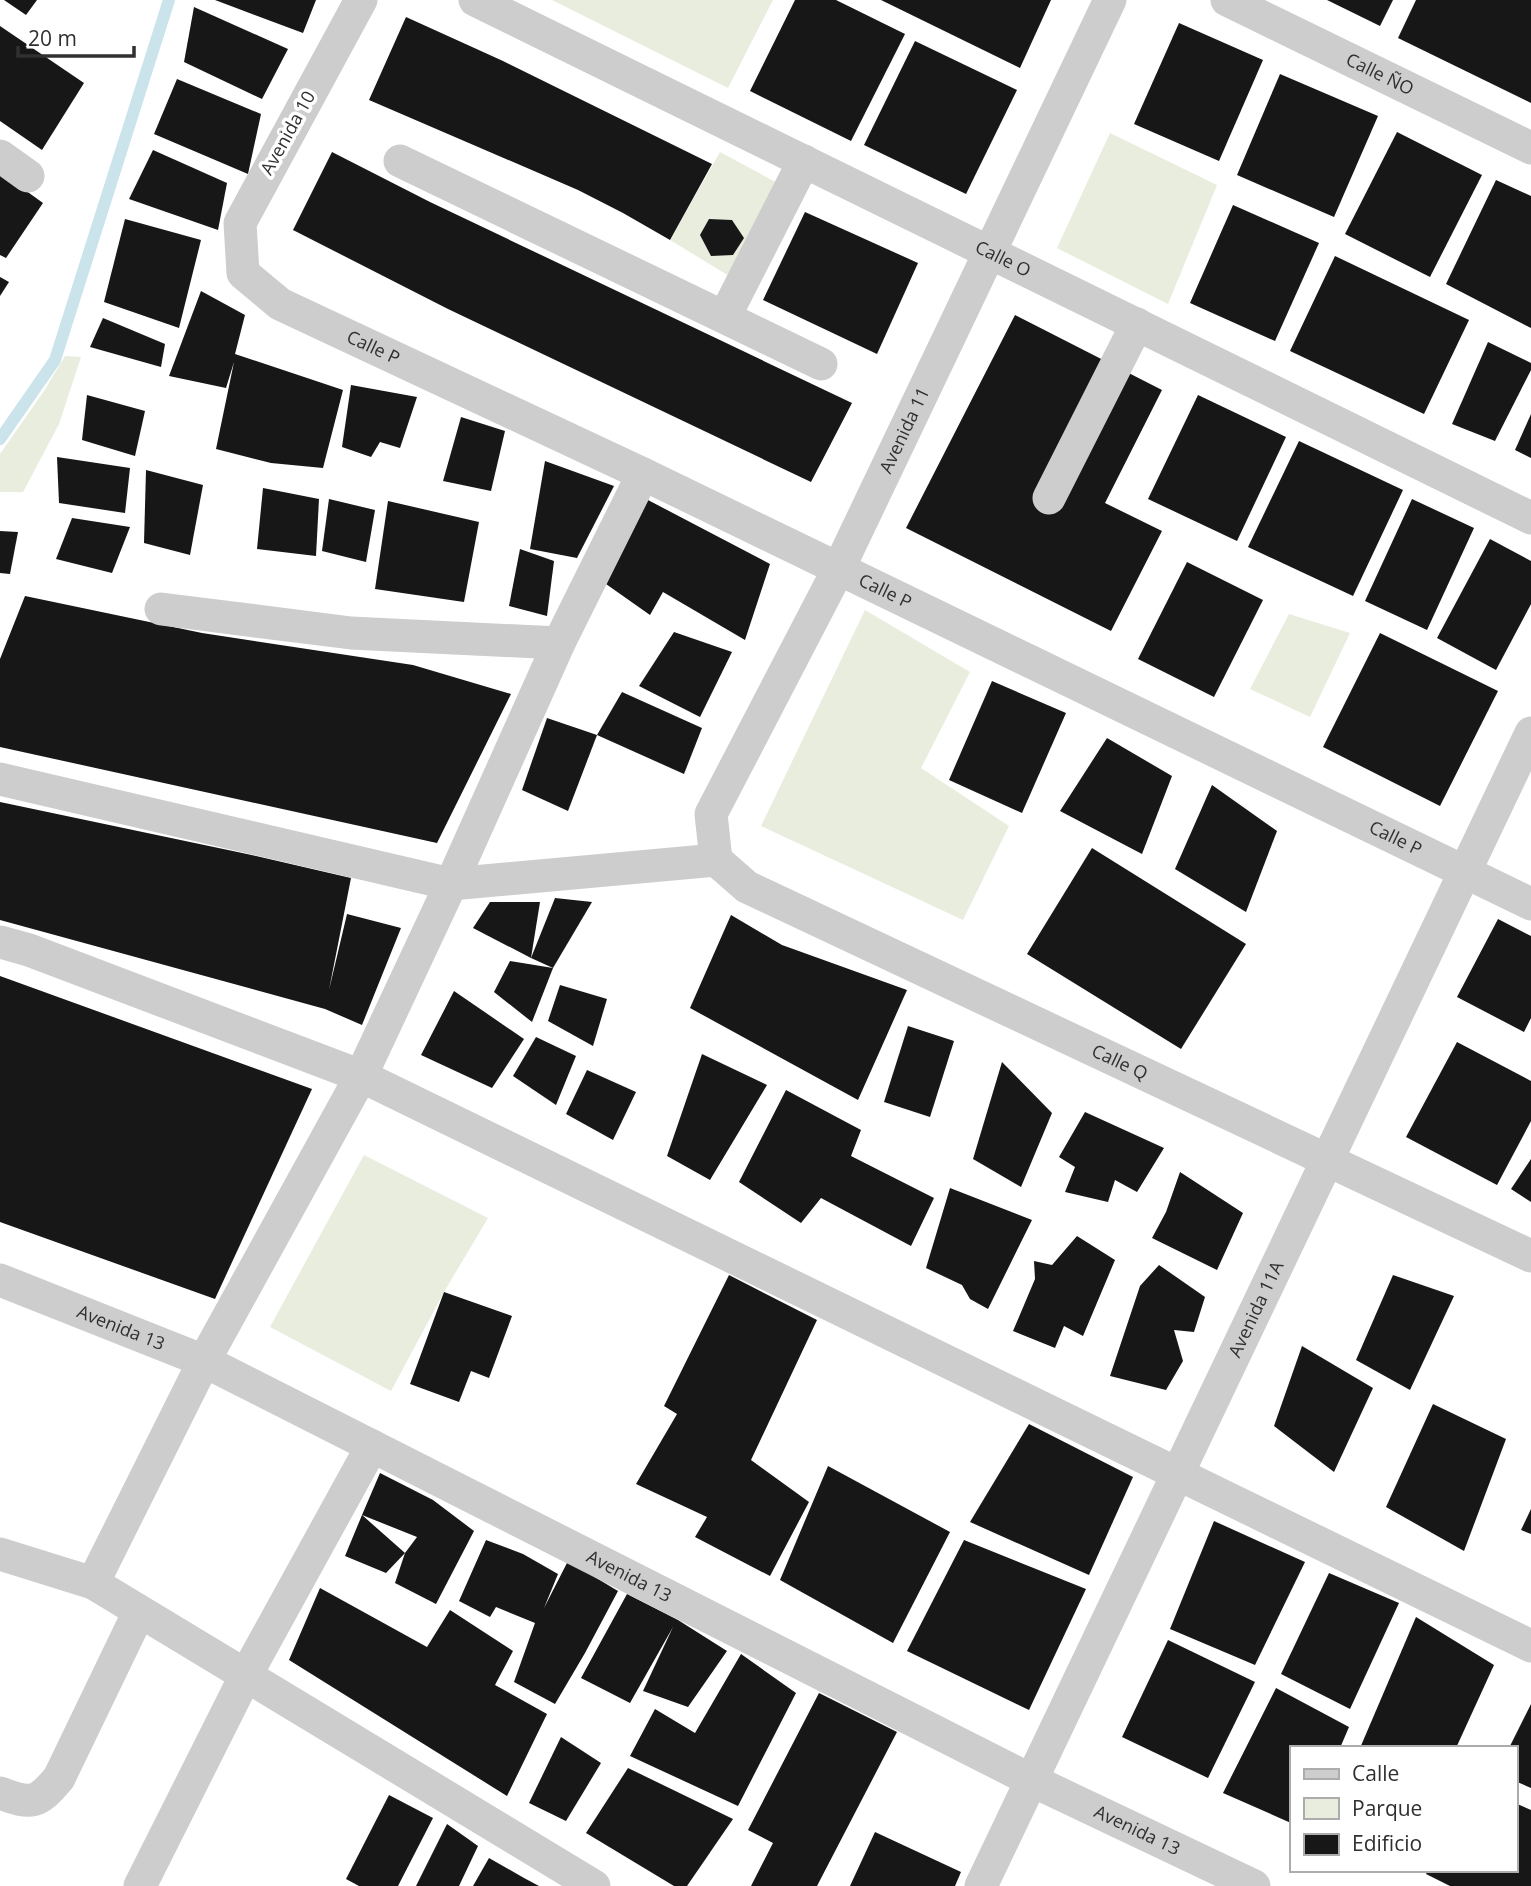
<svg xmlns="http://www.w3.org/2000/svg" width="1531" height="1886" font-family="'Open Sans',sans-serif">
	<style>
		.green { fill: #e8edde }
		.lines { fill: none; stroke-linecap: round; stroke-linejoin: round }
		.stream { stroke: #cbe4ec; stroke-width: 12 }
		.building { fill: #171717 }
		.street { stroke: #cdcdcd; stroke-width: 33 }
		.labels { text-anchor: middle; stroke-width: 7; stroke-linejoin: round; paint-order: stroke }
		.street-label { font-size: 18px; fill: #303030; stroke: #fff }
	</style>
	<rect width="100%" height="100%" fill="#fff"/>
	<g class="green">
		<polygon points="552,0 773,0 728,88"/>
		<polygon points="1110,133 1217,185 1168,304 1057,248"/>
		<polygon points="720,152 781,185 734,279 670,240"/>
		<polygon points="65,356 81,357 59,424 23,492 0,492 0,454 44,391"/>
		<polygon points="865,610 970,672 921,768 1009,826 963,920 761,826"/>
		<polygon points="1289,614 1350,633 1310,717 1250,689"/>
		<polygon points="364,1155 488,1218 444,1292 391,1391 270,1327"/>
	</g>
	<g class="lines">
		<polyline class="stream" points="0,439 55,360 169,0"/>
	</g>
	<g class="building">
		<polygon points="4,0 37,0 26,15"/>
		<polygon points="215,0 316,0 303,33"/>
		<polygon points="795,0 836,0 905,34 851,141 750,91"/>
		<polygon points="881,0 1051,0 1020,68"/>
		<polygon points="1327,0 1393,0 1380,26"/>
		<polygon points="1416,0 1531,0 1531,103 1398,38"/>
		<polygon points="194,7 288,49 262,99 184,62"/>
		<polygon points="406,17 503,61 712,164 670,240 623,213 578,190 369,100"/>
		<polygon points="1179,23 1263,60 1219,161 1134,124"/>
		<polygon points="0,26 84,83 42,150 0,121"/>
		<polygon points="915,41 1017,90 966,194 864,145"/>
		<polygon points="1280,74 1378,116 1334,217 1237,175"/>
		<polygon points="177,79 261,114 248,174 154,134"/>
		<polygon points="1397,132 1482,175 1430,277 1345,234"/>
		<polygon points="153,150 227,183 218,230 129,199"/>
		<polygon points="332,152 430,202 852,403 811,482 448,309 293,230"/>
		<polygon points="0,172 43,203 6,258 0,255"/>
		<polygon points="1496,180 1531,196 1531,328 1446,284"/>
		<polygon points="1233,205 1319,243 1275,341 1190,303"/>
		<polygon points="805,212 918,263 877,354 763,300"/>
		<polygon points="125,219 201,240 179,328 104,302"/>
		<polygon points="709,219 732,220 744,238 733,255 711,256 700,235"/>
		<polygon points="1335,256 1469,320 1424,414 1290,351"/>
		<polygon points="0,277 9,282 0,296"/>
		<polygon points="201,291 245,315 235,354 343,390 323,468 271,463 216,449 234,362 226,388 169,376"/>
		<polygon points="1015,315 1162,390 1105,503 1162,531 1111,631 906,528"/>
		<polygon points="103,318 165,344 161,367 90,347"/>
		<polygon points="1488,342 1531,363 1531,370 1495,441 1452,424"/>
		<polygon points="351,385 417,397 400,448 380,442 371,457 342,447"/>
		<polygon points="87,395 145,411 135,456 82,440"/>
		<polygon points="1198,395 1286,437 1237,541 1148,499"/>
		<polygon points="1531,414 1531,458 1515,450"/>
		<polygon points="461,417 505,431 491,491 443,481"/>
		<polygon points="1299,441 1403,490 1353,596 1248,547"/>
		<polygon points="57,457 130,468 125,513 59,503"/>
		<polygon points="545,461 614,486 577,558 530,549"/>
		<polygon points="146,470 203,485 190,555 144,543"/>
		<polygon points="263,488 319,499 316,556 257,549"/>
		<polygon points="329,499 375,510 366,562 322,551"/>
		<polygon points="1412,499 1474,528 1427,630 1365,601"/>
		<polygon points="648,500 770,564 745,640 663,592 650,615 606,584"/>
		<polygon points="388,501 479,522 464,602 375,589"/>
		<polygon points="72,518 130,527 112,573 56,559"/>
		<polygon points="0,531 18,532 10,574 0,573"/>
		<polygon points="1490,539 1531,561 1531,604 1496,670 1437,638"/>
		<polygon points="520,549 554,561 547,616 509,606"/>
		<polygon points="1187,562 1263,600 1214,697 1138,659"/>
		<polygon points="25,596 202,633 413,665 511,694 437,843 0,747 0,659"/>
		<polygon points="674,632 732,652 700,717 639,686"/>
		<polygon points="1380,633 1498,691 1440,806 1323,747"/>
		<polygon points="992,681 1066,713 1022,813 949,780"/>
		<polygon points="622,692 702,728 684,774 597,735"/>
		<polygon points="547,718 597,735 568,811 522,790"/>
		<polygon points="1107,738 1172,776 1142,854 1060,811"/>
		<polygon points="1212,785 1277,831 1246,912 1175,869"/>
		<polygon points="0,802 247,854 351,878 329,990 347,914 401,928 362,1025 325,1009 0,920"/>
		<polygon points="1092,848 1246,944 1181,1049 1027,954"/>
		<polygon points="555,898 592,902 553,968 531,958"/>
		<polygon points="490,902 540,902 531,958 473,928"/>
		<polygon points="731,915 782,945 907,990 858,1100 690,1008"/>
		<polygon points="1498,919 1531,936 1531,1018 1524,1032 1457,997"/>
		<polygon points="510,961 553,968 532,1022 494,992"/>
		<polygon points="0,976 312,1089 215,1299 0,1222"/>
		<polygon points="560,985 607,999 593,1046 548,1021"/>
		<polygon points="454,991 524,1039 492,1088 421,1055"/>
		<polygon points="908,1026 954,1041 930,1117 884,1102"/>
		<polygon points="536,1037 576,1056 556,1105 513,1076"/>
		<polygon points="1457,1042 1531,1081 1531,1121 1497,1185 1406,1137"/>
		<polygon points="702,1054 767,1085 710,1180 667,1156"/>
		<polygon points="1002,1062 1052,1113 1021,1187 973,1159"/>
		<polygon points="587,1070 636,1092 613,1140 566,1114"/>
		<polygon points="786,1090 861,1130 851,1156 934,1198 911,1246 821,1198 801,1223 739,1182"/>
		<polygon points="1085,1112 1164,1148 1137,1192 1115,1180 1108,1202 1065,1192 1075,1167 1059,1157"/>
		<polygon points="1531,1159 1531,1202 1511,1189"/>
		<polygon points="1180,1172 1243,1213 1217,1270 1152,1238 1166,1212"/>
		<polygon points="950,1188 1032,1220 988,1309 970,1299 962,1285 926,1268"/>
		<polygon points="1077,1236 1115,1260 1083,1336 1064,1326 1055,1348 1013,1331 1035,1279 1034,1261 1052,1265"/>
		<polygon points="1159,1265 1205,1297 1194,1332 1174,1330 1183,1361 1166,1390 1110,1376 1140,1286"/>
		<polygon points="729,1275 817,1320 751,1460 809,1502 770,1576 695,1537 707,1517 636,1484 677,1414 664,1406"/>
		<polygon points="1393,1275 1454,1296 1410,1390 1356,1360"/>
		<polygon points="444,1292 512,1316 489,1378 471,1371 459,1402 410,1384"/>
		<polygon points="1302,1346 1373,1388 1334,1472 1274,1426"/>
		<polygon points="1433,1404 1506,1439 1464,1551 1386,1507"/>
		<polygon points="1029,1424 1133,1477 1089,1575 970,1522"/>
		<polygon points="828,1466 950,1532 893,1643 780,1580"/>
		<polygon points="380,1473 433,1500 474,1531 436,1604 395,1583 405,1553 386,1573 345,1556 362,1515 405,1553 417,1537 362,1515"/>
		<polygon points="1531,1509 1531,1534 1521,1530"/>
		<polygon points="1214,1521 1305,1562 1255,1665 1170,1629"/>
		<polygon points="486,1540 523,1554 558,1574 544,1608 568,1561 618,1591 585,1653 555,1704 514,1682 535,1623 496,1607 490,1617 459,1601"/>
		<polygon points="964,1540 1086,1589 1029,1710 907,1651"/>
		<polygon points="1329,1573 1399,1603 1350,1709 1281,1674"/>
		<polygon points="320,1588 427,1647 450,1610 513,1651 495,1685 547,1714 507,1796 289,1660"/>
		<polygon points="627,1594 678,1620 727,1651 688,1707 643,1691 673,1627 630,1703 581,1678"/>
		<polygon points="1416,1617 1494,1665 1456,1748 1360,1748"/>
		<polygon points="1168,1640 1255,1682 1208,1778 1122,1737"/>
		<polygon points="741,1654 796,1693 738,1806 630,1756 655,1709 695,1733"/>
		<polygon points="1276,1688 1349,1727 1340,1748 1291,1748 1291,1823 1223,1793"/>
		<polygon points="819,1693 897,1732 817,1886 751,1886 773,1843 748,1830"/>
		<polygon points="1531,1704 1531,1788 1515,1781 1515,1748 1509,1748"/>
		<polygon points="561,1737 601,1763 566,1821 529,1803"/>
		<polygon points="628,1768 733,1819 687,1886 674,1886 586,1833"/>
		<polygon points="389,1795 433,1818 398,1886 359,1886 346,1879"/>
		<polygon points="1515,1803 1531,1810 1531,1886 1450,1886 1426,1874 1428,1870 1515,1870"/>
		<polygon points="447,1824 478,1846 459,1886 416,1886"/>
		<polygon points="875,1832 961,1872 955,1886 850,1886"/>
		<polygon points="489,1858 524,1878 539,1886 473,1886"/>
	</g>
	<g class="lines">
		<g class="street">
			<path id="s1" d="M361,0l-121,223 3,50 37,31 363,170 888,430"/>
			<path id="s2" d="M475,0l1056,518"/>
			<path id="s3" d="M1227,0l304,148"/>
			<polyline points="0,156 28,176"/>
			<polyline points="400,161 821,364"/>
			<polyline points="725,316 804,161"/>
			<polyline points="1049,498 1137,324"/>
			<polyline points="161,609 351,633 559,643"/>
			<polyline points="0,779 451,884 716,860"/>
			<path id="s4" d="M716,860l-5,-46 128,-246 271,-568"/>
			<path id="s5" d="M716,860l31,27 784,369"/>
			<polyline points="0,942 29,950 361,1076 1531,1646"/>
			<path id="s6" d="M0,1280l204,81 827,419 223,106"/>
			<polyline points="0,1554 93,1583 594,1886"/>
			<polyline points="93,1583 204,1361 361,1076 451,884 559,643 643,474"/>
			<path d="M0,1793c32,12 37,11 59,-15l80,-166"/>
			<polyline points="140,1886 246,1675 372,1446"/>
			<path id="s7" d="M981,1886l550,-1153"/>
		</g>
	</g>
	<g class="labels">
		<g class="street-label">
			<text dy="6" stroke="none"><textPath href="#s3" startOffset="170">Calle ÑO</textPath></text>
			<text transform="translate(288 133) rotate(-61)" y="6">Avenida 10</text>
			<text dy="6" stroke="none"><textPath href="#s2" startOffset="588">Calle O</textPath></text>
			<text dy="6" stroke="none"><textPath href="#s1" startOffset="455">Calle P</textPath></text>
			<text dy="6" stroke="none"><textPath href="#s4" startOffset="476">Avenida 11</textPath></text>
			<text dy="6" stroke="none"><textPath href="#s1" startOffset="1022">Calle P</textPath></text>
			<text dy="6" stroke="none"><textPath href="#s1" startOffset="1589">Calle P</textPath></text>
			<text dy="6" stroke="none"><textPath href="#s5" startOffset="453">Calle Q</textPath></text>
			<text dy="6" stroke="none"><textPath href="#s7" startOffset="639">Avenida 11A</textPath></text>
			<text dy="6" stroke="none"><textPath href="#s6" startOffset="130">Avenida 13</textPath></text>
			<text dy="6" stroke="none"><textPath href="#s6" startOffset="696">Avenida 13</textPath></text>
			<text dy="6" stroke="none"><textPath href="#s6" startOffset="1264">Avenida 13</textPath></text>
		</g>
	</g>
	<rect x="1290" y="1746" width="228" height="126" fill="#ffffff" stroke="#acacac" stroke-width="2"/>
	<rect x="1304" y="1769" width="35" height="10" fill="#cdcdcd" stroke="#acacac" stroke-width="2"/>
	<text x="1352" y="1781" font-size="21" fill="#303030">Calle</text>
	<rect x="1304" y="1798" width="35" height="21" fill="#e8edde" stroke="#acacac" stroke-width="2"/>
	<text x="1352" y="1816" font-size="21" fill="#303030">Parque</text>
	<rect x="1304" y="1834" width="35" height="21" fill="#171717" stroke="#acacac" stroke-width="2"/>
	<text x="1352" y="1851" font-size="21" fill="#303030">Edificio</text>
	<path d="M18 46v10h116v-10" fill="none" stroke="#303030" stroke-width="3.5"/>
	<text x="28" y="46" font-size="21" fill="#303030" stroke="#ffffff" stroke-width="5" paint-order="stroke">20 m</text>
</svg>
